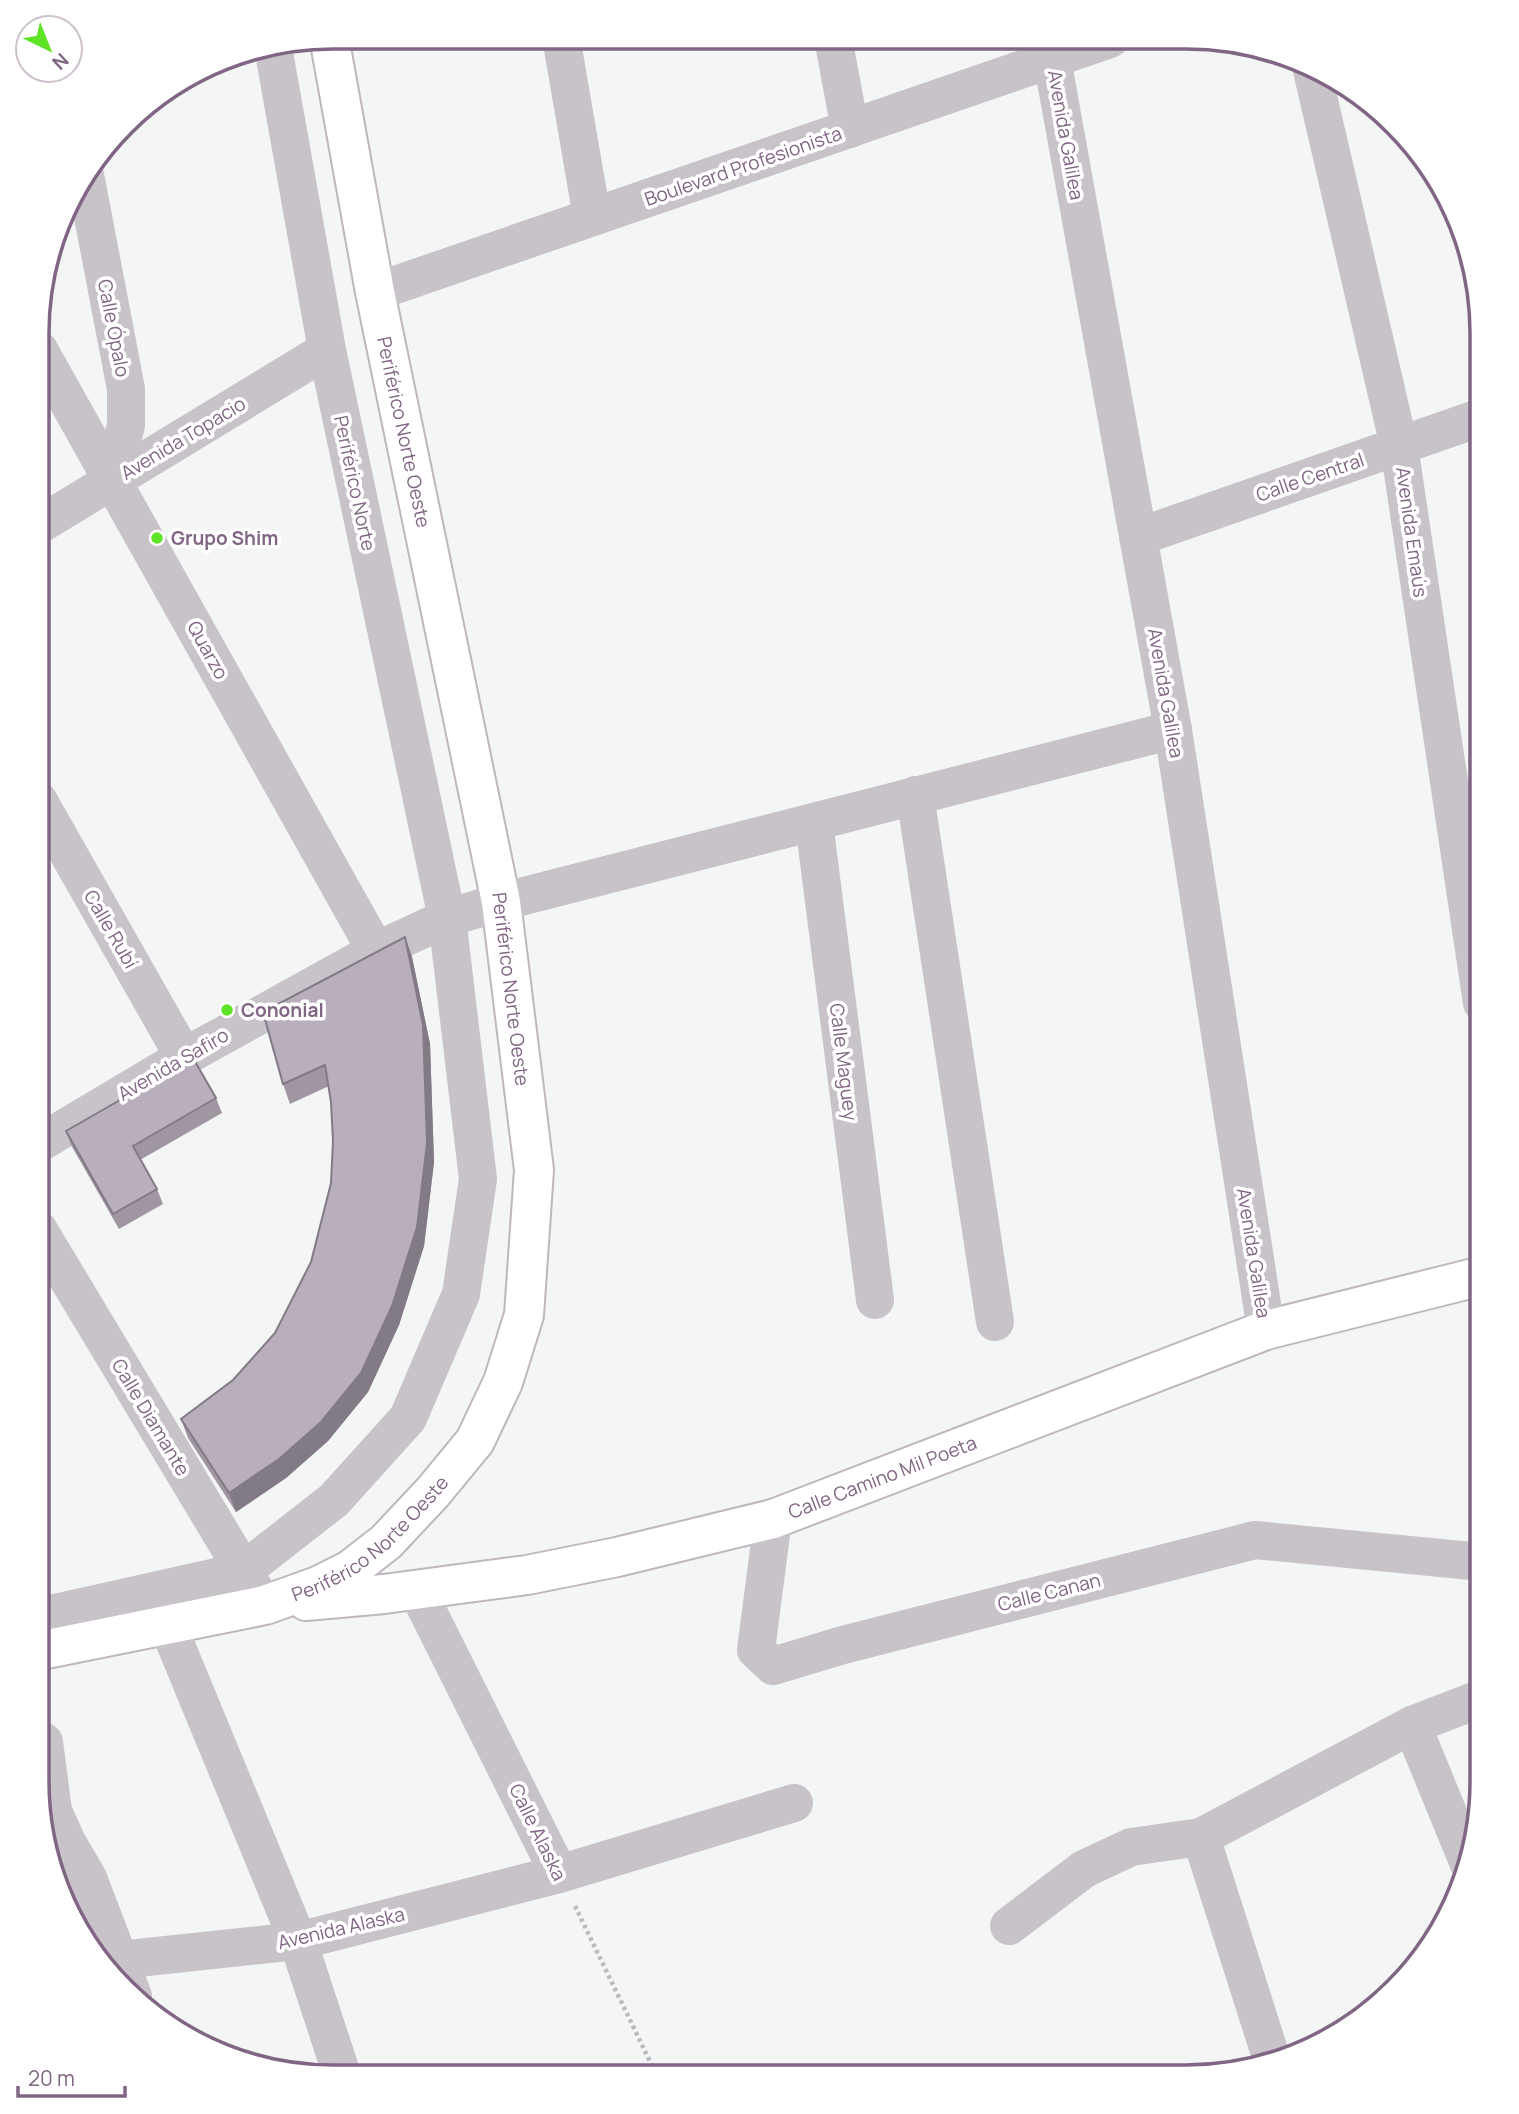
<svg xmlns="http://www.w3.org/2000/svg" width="1519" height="2114" font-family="Manrope,sans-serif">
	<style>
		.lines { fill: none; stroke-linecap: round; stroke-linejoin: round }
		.secondary-casing { stroke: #bfb6c0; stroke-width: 42 }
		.path { stroke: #beb9bf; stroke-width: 4.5; stroke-dasharray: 3.5 3.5; stroke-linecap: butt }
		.street { stroke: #c8c2c9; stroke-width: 38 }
		.secondary { stroke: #fff; stroke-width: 38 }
		.wall { fill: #9f96a2 }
		.shaded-wall { fill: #827a84 }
		.building { fill: #b9afbc; stroke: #827a84; stroke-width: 2 }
		.poi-dot { fill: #5fe326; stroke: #fff; stroke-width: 2.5 }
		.labels { text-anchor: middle; stroke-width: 7; stroke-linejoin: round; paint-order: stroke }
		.street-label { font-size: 19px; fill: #816584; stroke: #fff }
		.poi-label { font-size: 19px; font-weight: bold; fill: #816584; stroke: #fff; text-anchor: start }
		.rim { fill: none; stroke: #816584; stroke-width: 3.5 }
	</style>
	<rect width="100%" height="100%" fill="#f3f6f5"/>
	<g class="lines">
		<g class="secondary-casing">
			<g id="secondary">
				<path id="s1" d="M306,1601l78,-7 143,-19 90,-18 156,-38 493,-189 216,-54"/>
				<path id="s2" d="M37,1651l228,-46 53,-19 32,-16 36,-28 47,-50 42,-51 28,-59 21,-67 10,-145 -33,-268 -126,-610 -46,-255"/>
			</g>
		</g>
		<polyline class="path" points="575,1906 657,2076"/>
		<g class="street">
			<polyline points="561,37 592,217"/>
			<polyline points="833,38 850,129"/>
			<polyline points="1052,59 1173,730 1266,1330"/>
			<polyline points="1311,66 1399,446 1482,1003"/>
			<polyline points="85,175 126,389 126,425 113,480"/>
			<polyline points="375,292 1110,39"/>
			<polyline points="39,350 376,951"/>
			<polyline points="39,525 327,350"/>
			<polyline points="1138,537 1482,417"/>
			<polyline points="915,795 995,1322"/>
			<polyline points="38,800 184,1057"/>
			<polyline points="814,823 875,1300"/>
			<polyline points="38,1144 184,1057 376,951 447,918 501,902 1173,730"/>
			<polyline points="38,1229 255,1590"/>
			<polyline points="773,1519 756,1650 773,1666 843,1645 1255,1540 1482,1562"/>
			<polyline points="417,1590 559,1874"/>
			<polyline points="37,1617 243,1571 334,1500 408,1418 461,1294 478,1179 447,918 327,350 273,47"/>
			<polyline points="168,1626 298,1941 342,2075"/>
			<polyline points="1412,1725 1469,1864"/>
			<polyline points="37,1737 44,1742 53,1811 67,1842 88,1878 133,1996"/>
			<polyline points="1201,1837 1271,2057"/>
			<polyline points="1009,1926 1084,1869 1131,1847 1201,1837 1412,1725 1482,1698"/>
			<polyline points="100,1962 298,1941 559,1874 794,1803"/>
		</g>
		<use href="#secondary" class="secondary"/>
	</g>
	<g class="wall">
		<polygon points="405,937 412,957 430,1044 434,1162 424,1246 399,1325 368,1392 328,1441 286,1478 236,1512 188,1438 181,1419 233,1380 275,1333 311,1262 331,1183 333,1141 331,1102 329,1086 290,1104 283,1084"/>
		<polygon points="216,1098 222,1113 140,1160 157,1189 163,1204 119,1229 71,1145 66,1131"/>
	</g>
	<polygon class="shaded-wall" points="405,937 412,957 430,1044 434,1162 424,1246 399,1325 368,1392 328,1441 286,1478 236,1512 229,1493 417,1227"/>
	<g class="building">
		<polygon points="405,937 423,1025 427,1143 417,1227 392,1306 361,1373 321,1422 279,1459 229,1493 181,1419 233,1380 275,1333 311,1262 331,1183 333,1141 331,1102 325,1065 283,1084 263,1012"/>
		<polygon points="193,1058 216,1098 133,1146 157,1189 113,1214 66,1131"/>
	</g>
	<g class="poi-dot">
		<circle cx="157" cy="538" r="7"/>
		<circle cx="227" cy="1010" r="7"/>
	</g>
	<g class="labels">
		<g class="street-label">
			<text transform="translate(1066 135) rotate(80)" y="7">Avenida Galilea</text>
			<text transform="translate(743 166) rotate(-19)" y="7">Boulevard Profesionista</text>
			<text transform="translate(114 328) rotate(79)" y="7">Calle Ópalo</text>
			<text transform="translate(404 432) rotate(78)" y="7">Periférico Norte Oeste</text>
			<text transform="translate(183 438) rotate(-31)" y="7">Avenida Topacio</text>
			<text transform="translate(1310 477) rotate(-19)" y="7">Calle Central</text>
			<text transform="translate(355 483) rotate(78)" y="7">Periférico Norte</text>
			<text transform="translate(1412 532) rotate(82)" y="7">Avenida Emaús</text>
			<text transform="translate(208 650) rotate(61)" y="7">Quarzo</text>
			<text transform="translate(1166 693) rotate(80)" y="7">Avenida Galilea</text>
			<text transform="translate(111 929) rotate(60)" y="7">Calle Rubí</text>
			<text transform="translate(511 989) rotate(83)" y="7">Periférico Norte Oeste</text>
			<text transform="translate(844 1062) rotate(83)" y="7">Calle Maguey</text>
			<text transform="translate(173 1064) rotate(-30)" y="7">Avenida Safiro</text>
			<text transform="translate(1254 1253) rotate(81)" y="7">Avenida Galilea</text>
			<text transform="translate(151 1417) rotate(59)" y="7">Calle Diamante</text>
			<text dy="7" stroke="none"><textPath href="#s1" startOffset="592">Calle Camino Mil Poeta</textPath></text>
			<text dy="7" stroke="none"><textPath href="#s2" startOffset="359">Periférico Norte Oeste</textPath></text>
			<text transform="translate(1049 1592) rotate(-14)" y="7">Calle Canan</text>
			<text transform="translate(538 1832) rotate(64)" y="7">Calle Alaska</text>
			<text transform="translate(341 1928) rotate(-13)" y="7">Avenida Alaska</text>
		</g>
		<g class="poi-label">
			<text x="171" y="545">Grupo Shim</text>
			<text x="241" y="1017">Cononial</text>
		</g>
	</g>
	<path d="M0 0H1519V2114H0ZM333 49H1186A284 284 0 0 1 1470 333V1781A284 284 0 0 1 1186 2065H333A284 284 0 0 1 49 1781V333A284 284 0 0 1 333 49Z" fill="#fff" fill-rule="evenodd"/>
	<path class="rim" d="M333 49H1186A284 284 0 0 1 1470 333V1781A284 284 0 0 1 1186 2065H333A284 284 0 0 1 49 1781V333A284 284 0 0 1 333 49Z"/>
	<g transform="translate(49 49) rotate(137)"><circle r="33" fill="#ffffff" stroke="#cdc1ce" stroke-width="2"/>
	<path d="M0-5L12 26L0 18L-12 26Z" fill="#5fe326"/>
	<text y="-10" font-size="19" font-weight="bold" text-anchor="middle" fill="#816584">N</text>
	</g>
	<path d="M18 2086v10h107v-10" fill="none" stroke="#816584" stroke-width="3.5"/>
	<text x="28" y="2086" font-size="21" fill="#816584" stroke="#ffffff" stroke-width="5" paint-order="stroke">20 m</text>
</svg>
